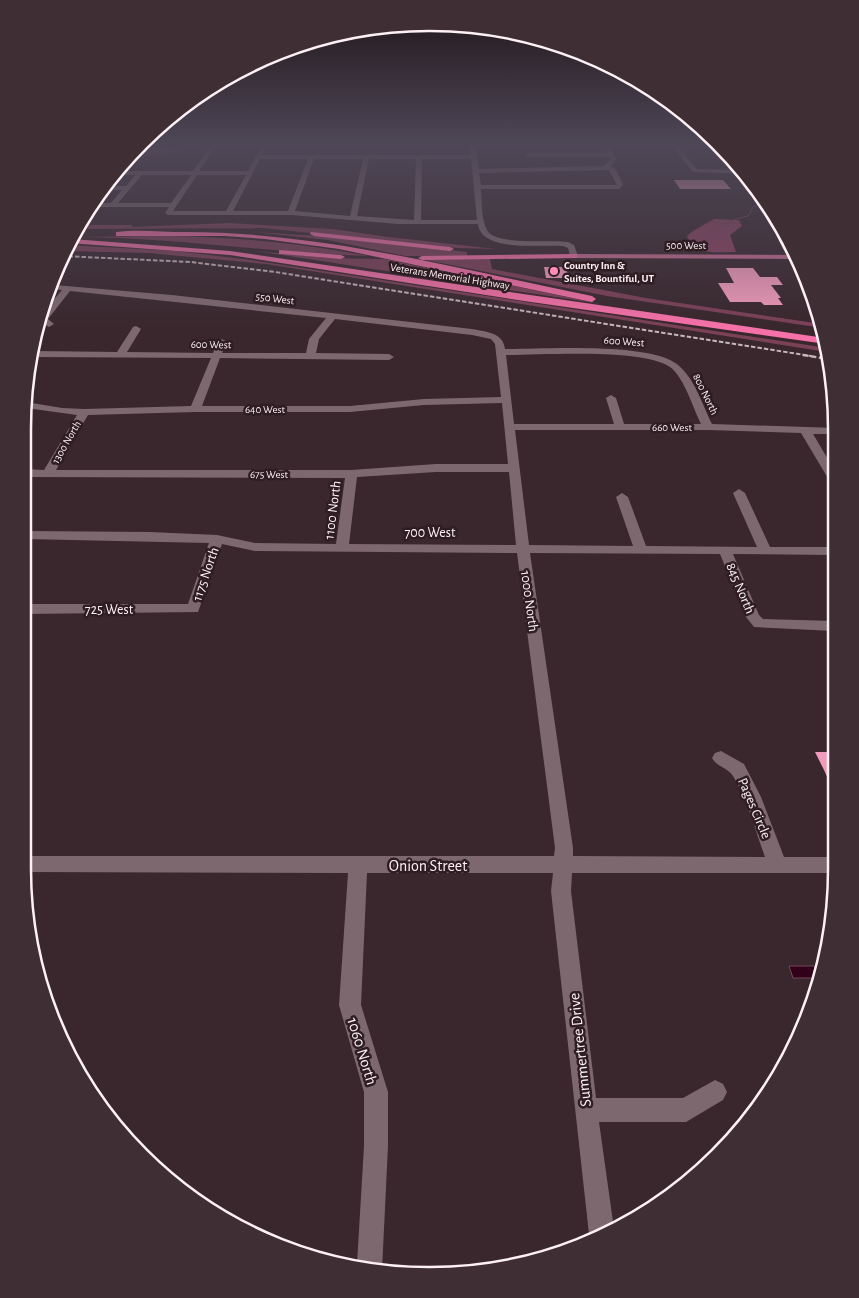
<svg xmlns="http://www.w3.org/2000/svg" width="859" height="1298" font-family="'Alegreya Sans',sans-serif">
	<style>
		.green { fill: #7b4157 }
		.forest { fill: #8f4462 }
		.water { fill: #330019; stroke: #70485b }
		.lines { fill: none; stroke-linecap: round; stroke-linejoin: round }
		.stream { stroke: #70485b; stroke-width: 1 }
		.building { fill: #f09bba }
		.minor { fill: #7e686f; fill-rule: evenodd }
		.major { fill: #c56d91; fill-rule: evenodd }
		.highway { fill: #f571a7; fill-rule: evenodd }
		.rail-far1 { stroke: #c5b6bb; stroke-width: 2; stroke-dasharray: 4.5 2; stroke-linecap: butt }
		.rail { stroke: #c5b6bb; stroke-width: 2.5; stroke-dasharray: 5.5 2.5; stroke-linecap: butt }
		.poi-dot { fill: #ff8eb9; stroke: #2e1d23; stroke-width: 2 }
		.labels { text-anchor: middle; stroke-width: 5; stroke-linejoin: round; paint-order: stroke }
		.far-street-label { font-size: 11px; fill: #fef1f5; stroke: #2e1d23 }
		.far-poi-label { font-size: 11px; font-weight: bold; fill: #fef1f5; stroke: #2e1d23; text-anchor: start }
		.street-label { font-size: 14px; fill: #fef1f5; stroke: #2e1d23 }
		.near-street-label { font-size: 16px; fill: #fef1f5; stroke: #2e1d23 }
		.rim { fill: none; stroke: #fef1f5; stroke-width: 2.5 }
	</style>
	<rect width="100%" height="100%" fill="#39272d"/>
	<g class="green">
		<polygon points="140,146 185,148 164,155 128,157"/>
		<polygon points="228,223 332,229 389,237 496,249 457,248 262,228 78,229 81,225 132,225 132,227"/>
		<polygon points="254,232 319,236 467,252 467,256 405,256 328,240"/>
		<path d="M168,236c68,1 134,7 201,20 -99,-3 -196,-19 -296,-19z"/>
		<polygon points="68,245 176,251 251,260 827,348 827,352 266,264 148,253 64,251"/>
		<polygon points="256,251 329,258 384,259 601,304"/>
		<polygon points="421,259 490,259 492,269 646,298 822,324 823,328 607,296"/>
	</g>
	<path class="forest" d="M714,219l25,1 3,6 -12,9 6,17c-15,0 -46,4 -49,-16l6,-5z"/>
	<polygon class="water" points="789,966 814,966 817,974 816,978 793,978"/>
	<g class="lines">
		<polyline class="stream" points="717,229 735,219 748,216 753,207 766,203"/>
	</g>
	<g class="building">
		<polygon points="674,180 723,180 731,189 680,189"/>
		<polygon points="544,267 566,267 569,278 546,278"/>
		<polygon points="726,268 753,268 760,277 777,277 783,285 771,285 781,298 778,298 783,305 764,305 761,302 730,302 718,283 734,283"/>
		<polygon points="815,752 834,752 834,792 824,770"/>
	</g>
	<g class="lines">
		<g class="minor">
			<path d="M211,145h6l-18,26h49l14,-26h6l-6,10h209l-1,-10h6l3,24 125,-3 6,-6 -1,-3h-81l-3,-2 3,-2h80l-2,-4 3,-2 3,2 4,11 -5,6 5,4 7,15 -4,4h-138c1,12 0,28 5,39 6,19 64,11 82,14l6,3 4,11 -4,2 -4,-2 -2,-8 -5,-2c-20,-2 -82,7 -85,-22h-80l-107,-9h-123l-3,-2 4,-6h-76l3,-4h15l11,-13h-18l3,-4h19l9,-11h-20l2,-4h76zM260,159h48l-20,52h-55zM314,159h49l-13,57 -55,-5zM369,159h47l-2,61 -57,-4zM422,159h49l6,61h-56zM609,170l8,15h-136l-2,-12zM142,175h49l-20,28h-53zM197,175h49l-20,36h-53z"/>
			<polygon points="671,145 677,145 697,169 741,170 745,174 693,172"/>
			<path d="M54,285l118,10 300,34c14,3 31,3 33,20 38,0 147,-7 173,16 17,14 24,39 34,59l124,4 -1,6h-22l22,37v13l-6,-4 -28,-47 -93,-3h-193l14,115 104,1 -17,-49 6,-4 6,4 18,49 111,1 -24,-54 6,-4 6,4 25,54h65v8l-102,-1 26,61 4,4 71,2v10l-80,-4 -8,-10 -26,-63 -190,-1 43,295v8l192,1c-10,-27 -17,-57 -32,-81 -5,-8 -16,-9 -21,-18l3,-5 6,-2 23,13 17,33 23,60h49v16h-261l-1,18 25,207h87l32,-18 8,4 4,8 -4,8 -37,22h-87l15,107 -23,9 -2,-4 -38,-343 2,-18h-186l-6,132 27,87v54l-6,124 -25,-6 7,-118v-54l-25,-87 9,-132 -325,-1v-16h531l1,-8 -38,-295 -262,-2 -33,-7 -24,68 -174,2v-10h164l21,-61 -184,-4v-8l125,1 67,3 38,8 81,1 9,-66 -320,-1v-8l19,1 33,-55 -51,-7v-6l36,6 22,1 107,-3 20,-48 -178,-1 1,-6 83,1 16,-25 3,-1 5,3 -14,23 86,1 4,-11 5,-3 5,3 -5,11h84l3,-14 17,-21 -256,-27 -22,28 6,5 -5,3 -7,-4 4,-14 16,-19 -10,-1zM335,319l137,16 19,4 4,5 6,53 -77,2 -74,7h-148l18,-48 169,2 5,-3 -5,-3 -73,-1 3,-14zM506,355c37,0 136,-7 164,12 14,10 23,41 31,57h-77l-8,-26 -5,-3 -5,3 8,26h-100zM502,403l6,61h-72l-85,6h-295l32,-55 107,-3h155l74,-7zM436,472h73l7,73 -167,-1 8,-67z"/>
		</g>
		<polygon class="major" points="571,254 796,255 798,259 574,258 571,258"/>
		<g class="highway">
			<path d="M116,232c22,-3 47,0 69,0 137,0 273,37 407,64l4,3 -4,3 -253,-53 -74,-10 -41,-3h-108z"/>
			<polygon points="311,232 450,247 454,249 450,251 314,236 310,234"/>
			<polygon points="72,239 230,251 825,338 826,344 524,301 230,255 69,243"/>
			<polygon points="279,250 341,255 345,257 341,259 282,254 279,254"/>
			<polygon points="574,254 577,254 577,258 422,260 418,258 422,256"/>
		</g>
		<polyline class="rail-far1" points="62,256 191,262 275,272 811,356"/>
		<polyline class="rail" points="803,355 828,359"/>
	</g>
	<linearGradient id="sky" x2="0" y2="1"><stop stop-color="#1f1519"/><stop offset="0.44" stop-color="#4e4757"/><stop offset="1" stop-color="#4e4757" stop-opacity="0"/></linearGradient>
	<rect width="859" height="327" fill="url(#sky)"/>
	<circle class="poi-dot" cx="554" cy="271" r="5"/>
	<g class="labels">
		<g class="far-street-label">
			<text x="686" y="249">500 West</text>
			<text transform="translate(450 276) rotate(9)" y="4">Veterans Memorial Highway</text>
			<text transform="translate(275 298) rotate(7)" y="4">550 West</text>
			<text transform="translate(624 341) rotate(4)" y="4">600 West</text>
			<text transform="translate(211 344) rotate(1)" y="4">600 West</text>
			<text transform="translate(706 394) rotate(64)" y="4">800 North</text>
			<text x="265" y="413">640 West</text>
			<text x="672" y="431">660 West</text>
			<text transform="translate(66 442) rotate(-60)" y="4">1300 North</text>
			<text x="269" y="478">675 West</text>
		</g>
		<g class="far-poi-label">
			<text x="564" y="269">Country Inn &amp;<tspan x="564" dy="13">Suites, Bountiful, UT</tspan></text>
		</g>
		<g class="street-label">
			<text transform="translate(332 510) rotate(-83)" y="5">1100 North</text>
			<text x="430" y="537">700 West</text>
			<text transform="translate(205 574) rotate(-71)" y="5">1175 North</text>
			<text transform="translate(741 588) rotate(67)" y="5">845 North</text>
			<text transform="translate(530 601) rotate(82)" y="5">1000 North</text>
			<text x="109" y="614">725 West</text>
			<text transform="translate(755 808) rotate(67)" y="5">Pages Circle</text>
		</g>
		<g class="near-street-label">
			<text x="428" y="871">Onion Street</text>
			<text transform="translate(579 1050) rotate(-96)" y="6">Summertree Drive</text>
			<text transform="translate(363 1051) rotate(73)" y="6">1060 North</text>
		</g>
	</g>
	<path d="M0 0H859V1298H0ZM429 31H430A398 398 0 0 1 828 429V869A398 398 0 0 1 430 1267H429A398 398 0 0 1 31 869V429A398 398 0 0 1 429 31Z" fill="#3f2e34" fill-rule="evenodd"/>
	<path class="rim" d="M429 31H430A398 398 0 0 1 828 429V869A398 398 0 0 1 430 1267H429A398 398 0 0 1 31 869V429A398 398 0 0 1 429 31Z"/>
</svg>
